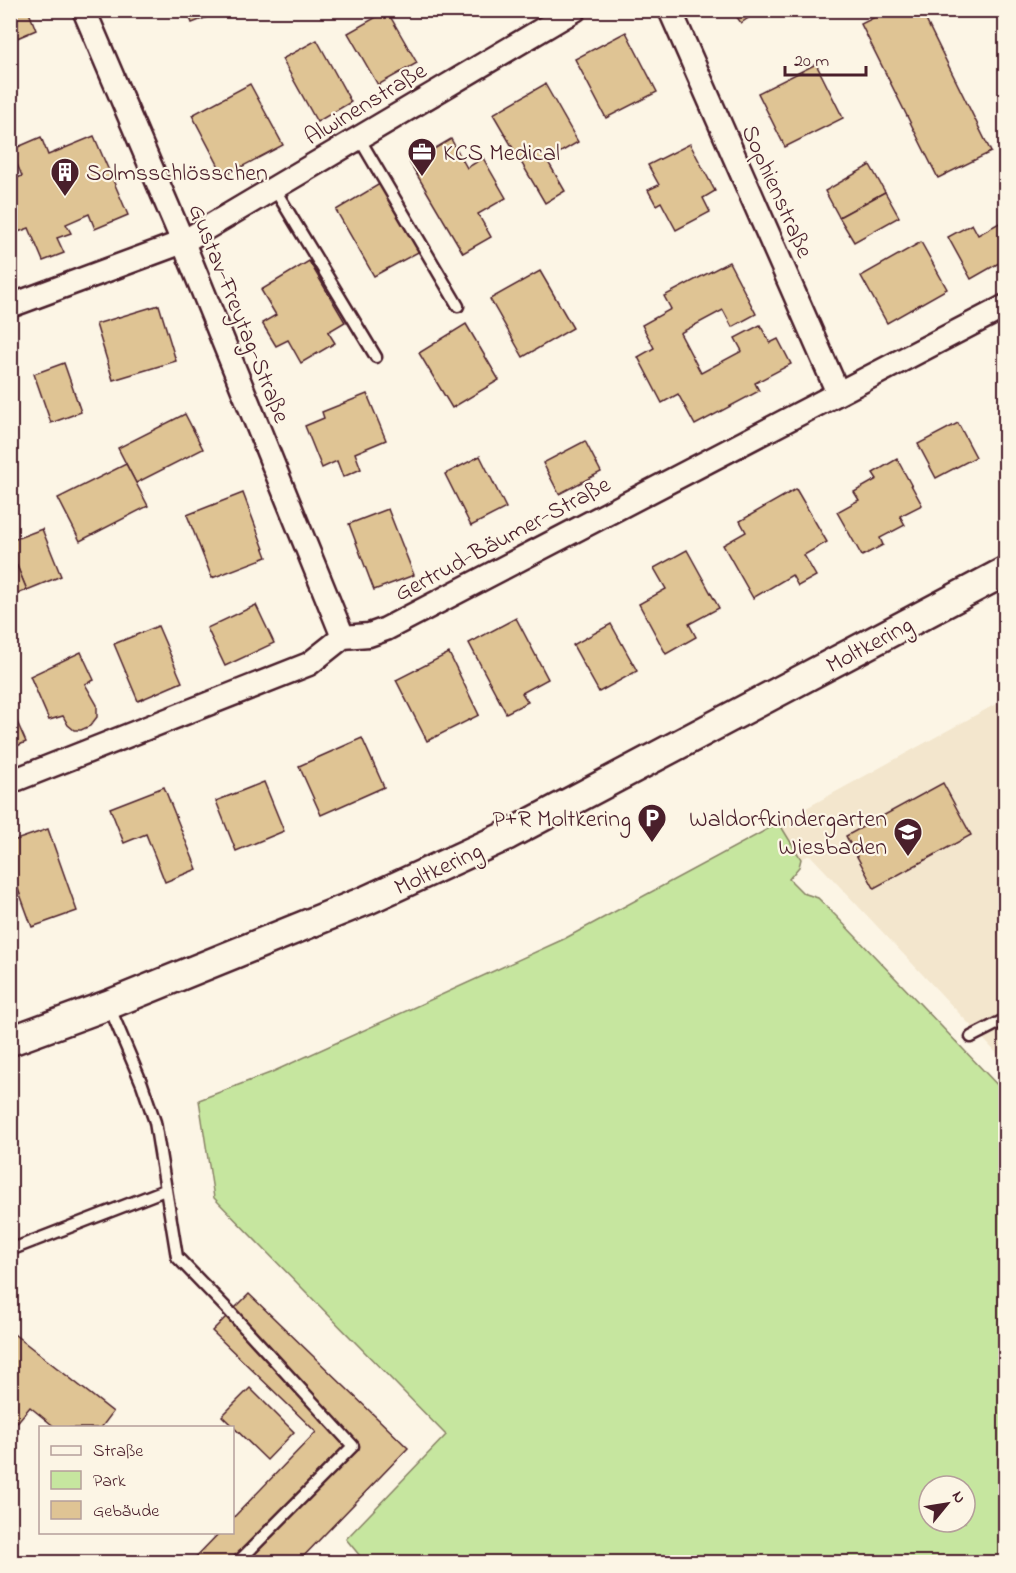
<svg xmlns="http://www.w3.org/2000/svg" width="1016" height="1573" font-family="'Indie Flower',sans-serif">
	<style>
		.built { fill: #f3e6cd }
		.green { fill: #c6e69f; stroke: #888265; stroke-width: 1.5; fill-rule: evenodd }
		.building { fill: #dfc494; stroke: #4a1f2b; stroke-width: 1.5 }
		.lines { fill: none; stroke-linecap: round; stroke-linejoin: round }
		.service-casing { stroke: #4a1f2b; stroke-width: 15 }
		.minor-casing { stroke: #4a1f2b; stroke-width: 27 }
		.tertiary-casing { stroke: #4a1f2b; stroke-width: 33 }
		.service { stroke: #fcf5e5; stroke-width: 10 }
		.minor { stroke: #fcf5e5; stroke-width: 22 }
		.tertiary { stroke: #fcf5e5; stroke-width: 28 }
		.labels { text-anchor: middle; stroke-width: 4.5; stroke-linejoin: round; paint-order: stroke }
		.street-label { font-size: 24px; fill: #4a1f2b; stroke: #fcf5e5 }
		.poi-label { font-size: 24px; fill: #4a1f2b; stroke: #fcf5e5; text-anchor: start }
	</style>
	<rect width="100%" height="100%" fill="#fcf5e5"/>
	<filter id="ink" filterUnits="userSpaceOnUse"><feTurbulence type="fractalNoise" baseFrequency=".0167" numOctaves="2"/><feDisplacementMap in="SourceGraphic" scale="12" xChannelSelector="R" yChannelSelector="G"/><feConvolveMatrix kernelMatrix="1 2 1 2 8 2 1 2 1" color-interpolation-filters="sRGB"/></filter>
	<g filter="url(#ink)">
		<polygon class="built" points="1005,699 1005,1062 810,855 801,859 779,823"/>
		<path class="green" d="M779,823l22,36 -2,8 -10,12 14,14 15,5 19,19 168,176v469h-640l-19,-23 100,-104 -232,-237 -15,-98 71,-27 294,-134zM929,1486h36v36h-36z"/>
		<g class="building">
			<polygon points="10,10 28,10 36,30 10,41"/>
			<polygon points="187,10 223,10 223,11 192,23"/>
			<polygon points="732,10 760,10 741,23"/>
			<polygon points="889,10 921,10 991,152 938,178 861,24"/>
			<polygon points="387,11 417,63 378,85 348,33"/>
			<polygon points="626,32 657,92 606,118 575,59"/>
			<polygon points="317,40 351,102 317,122 282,59"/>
			<polygon points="816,64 843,118 785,147 758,93"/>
			<polygon points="250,84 283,145 224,176 192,115"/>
			<polygon points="545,84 578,142 547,160 565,191 545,203 493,114"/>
			<polygon points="94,136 128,215 95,229 89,214 66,224 71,233 57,238 64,253 43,261 29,228 18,232 10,214 10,181 22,176 11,150 41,137 48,155"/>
			<polygon points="451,139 467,168 483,158 506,198 478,214 491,237 463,253 410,163"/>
			<polygon points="690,144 715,191 703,198 710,212 676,230 661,202 656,205 648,190 659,185 648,165"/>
			<polygon points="870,165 885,192 839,217 825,191"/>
			<polygon points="383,182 422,250 374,276 336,210"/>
			<polygon points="885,192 899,217 854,242 839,217"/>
			<polygon points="1001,222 1006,232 1006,259 971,279 948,237 972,224 978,235"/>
			<polygon points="921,242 947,289 887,323 861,276"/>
			<polygon points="309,261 345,322 328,332 335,343 301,363 288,340 276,346 262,323 276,315 261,290"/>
			<polygon points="729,262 756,314 732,327 723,310 680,333 701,373 742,351 735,338 760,325 770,343 778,339 791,364 755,383 759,391 695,425 678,394 662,403 638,357 654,348 642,325 671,309 664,296"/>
			<polygon points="540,271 573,328 523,357 490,299"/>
			<polygon points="159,305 176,361 113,380 96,324"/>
			<polygon points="466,324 499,380 452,408 419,353"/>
			<polygon points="64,363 81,412 51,423 34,374"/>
			<polygon points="367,394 386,440 355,453 361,469 343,477 337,461 322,468 305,426 324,418 322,412"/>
			<polygon points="185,414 203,449 136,483 118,448"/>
			<polygon points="958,423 976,457 936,478 918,444"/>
			<polygon points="585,441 601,472 559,494 543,463"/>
			<polygon points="480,456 506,508 471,526 445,474"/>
			<polygon points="897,459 922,505 900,516 905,525 880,538 883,545 862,556 837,512 859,500 854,492 877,479 873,473"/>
			<polygon points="126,464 148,506 80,541 58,498"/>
			<polygon points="796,489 827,542 804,555 816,576 798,586 792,575 753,598 723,545 746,532 740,521"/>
			<polygon points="243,493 267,557 212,578 187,515"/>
			<polygon points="388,509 414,575 374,590 349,524"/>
			<polygon points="42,529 61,576 27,590 10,549 10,541"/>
			<polygon points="10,549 27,590 10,597"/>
			<polygon points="687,550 719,608 689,624 696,637 666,654 639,604 666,589 654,568"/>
			<polygon points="256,605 274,643 225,666 207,628"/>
			<polygon points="516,618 548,679 522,693 528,702 506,713 469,643"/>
			<polygon points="611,624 637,671 599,692 573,645"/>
			<polygon points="158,626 182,682 138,701 114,644"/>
			<polygon points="81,652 94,680 85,684 97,705 97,717 90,726 81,730 74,730 68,725 63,716 49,720 30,676"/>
			<polygon points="449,653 479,715 427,741 396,680"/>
			<polygon points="14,715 26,742 10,749 10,716"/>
			<polygon points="362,738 384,787 321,815 299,766"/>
			<polygon points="264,782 284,831 236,851 216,801"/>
			<polygon points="943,783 971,835 874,888 846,836"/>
			<polygon points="164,787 197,869 165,882 146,834 124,843 110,808"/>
			<polygon points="48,829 77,911 32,927 10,867 10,842"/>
			<polygon points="249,1294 408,1448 298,1562 191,1562 220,1532 232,1532 232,1519 316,1432 212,1331"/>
			<polygon points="10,1331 113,1412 101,1428 56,1428 30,1407 10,1431"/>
			<polygon points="250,1388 294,1432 267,1460 222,1416"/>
		</g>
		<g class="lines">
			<g class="service-casing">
				<g id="service">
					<polyline points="359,138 458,306"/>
					<polyline points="274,188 376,357"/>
					<polyline points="109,1006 142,1084 155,1122 177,1257 231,1313 353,1446 238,1562"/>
					<polyline points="971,1037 1006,1019"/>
					<polyline points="10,1250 165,1190"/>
				</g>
			</g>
			<g class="minor-casing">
				<g id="minor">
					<polyline points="84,10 183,242 343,637"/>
					<polyline points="670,10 838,393"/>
					<polyline points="10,306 183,242 575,10"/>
					<polyline points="10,782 309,664 343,637 369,635 386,629 1006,306"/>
				</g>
			</g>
			<g class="tertiary-casing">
				<polyline id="tertiary" points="10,1041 108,1005 367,900 508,835 1006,571"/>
			</g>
			<use href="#service" class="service"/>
			<use href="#minor" class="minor"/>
			<use href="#tertiary" class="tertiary"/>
		</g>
	</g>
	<defs>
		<g id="office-pin" transform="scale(1.5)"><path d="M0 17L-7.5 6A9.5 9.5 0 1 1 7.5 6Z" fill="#4a1f2b" stroke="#fcf5e5"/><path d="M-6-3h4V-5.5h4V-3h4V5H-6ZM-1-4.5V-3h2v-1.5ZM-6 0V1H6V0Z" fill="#fff"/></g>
		<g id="building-pin" transform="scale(1.5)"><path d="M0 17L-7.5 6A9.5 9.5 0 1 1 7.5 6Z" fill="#4a1f2b" stroke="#fcf5e5"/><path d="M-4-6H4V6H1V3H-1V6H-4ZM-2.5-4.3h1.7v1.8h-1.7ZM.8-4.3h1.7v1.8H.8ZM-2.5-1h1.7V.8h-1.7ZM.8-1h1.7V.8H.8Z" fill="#fff"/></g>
		<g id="parking-pin" transform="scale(1.5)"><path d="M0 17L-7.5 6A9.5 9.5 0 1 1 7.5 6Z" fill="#4a1f2b" stroke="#fcf5e5"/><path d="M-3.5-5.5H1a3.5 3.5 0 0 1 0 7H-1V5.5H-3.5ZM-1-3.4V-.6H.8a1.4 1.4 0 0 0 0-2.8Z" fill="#fff"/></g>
		<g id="school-pin" transform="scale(1.5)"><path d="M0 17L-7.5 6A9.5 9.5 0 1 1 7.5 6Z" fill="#4a1f2b" stroke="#fcf5e5"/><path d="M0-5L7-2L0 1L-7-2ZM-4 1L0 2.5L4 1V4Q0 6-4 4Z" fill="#fff"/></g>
	</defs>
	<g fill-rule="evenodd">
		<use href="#office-pin" x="422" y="152"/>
		<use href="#building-pin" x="65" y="172"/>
		<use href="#parking-pin" x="652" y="818"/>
		<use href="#school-pin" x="908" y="832"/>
	</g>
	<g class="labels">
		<g class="street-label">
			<text transform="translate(365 103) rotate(-31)" y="8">Alwinenstraße</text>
			<text transform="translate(778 191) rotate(66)" y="8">Sophienstraße</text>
			<text transform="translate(240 313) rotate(68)" y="8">Gustav-Freytag-Straße</text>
			<text transform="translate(502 538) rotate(-28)" y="8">Gertrud-Bäumer-Straße</text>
			<text transform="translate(869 644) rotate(-28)" y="8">Moltkering</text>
			<text transform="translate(438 868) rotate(-25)" y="8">Moltkering</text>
		</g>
		<g class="poi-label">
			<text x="443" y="160">KCS Medical</text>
			<text x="86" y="180">Solmsschlösschen</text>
			<text x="631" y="826" text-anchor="end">P+R Moltkering</text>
			<text x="887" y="826" text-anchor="end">Waldorfkindergarten<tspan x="887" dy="28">Wiesbaden</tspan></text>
		</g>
	</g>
	<rect width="1016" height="1573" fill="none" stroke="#fcf5e5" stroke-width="36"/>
	<rect x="18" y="18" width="980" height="1537" fill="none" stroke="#4a1f2b" stroke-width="2" filter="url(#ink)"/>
	<rect x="39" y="1426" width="195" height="108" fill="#fcf5e5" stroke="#b59f9b" stroke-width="1.5"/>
	<rect x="51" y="1446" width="30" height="9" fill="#fcf5e5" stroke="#b59f9b" stroke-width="1.5"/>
	<text x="93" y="1456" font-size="18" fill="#4a1f2b">Straße</text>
	<rect x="51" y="1471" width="30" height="18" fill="#c6e69f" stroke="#b59f9b" stroke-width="1.5"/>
	<text x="93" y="1486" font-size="18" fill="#4a1f2b">Park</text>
	<rect x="51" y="1501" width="30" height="18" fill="#dfc494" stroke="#b59f9b" stroke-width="1.5"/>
	<text x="93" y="1516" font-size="18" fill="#4a1f2b">Gebäude</text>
	<g transform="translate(947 1504) rotate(60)"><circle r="28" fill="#fcf5e5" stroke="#b59f9b" stroke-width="1.5"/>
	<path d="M0-4.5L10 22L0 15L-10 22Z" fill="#4a1f2b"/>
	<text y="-9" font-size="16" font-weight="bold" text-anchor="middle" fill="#4a1f2b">N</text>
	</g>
	<path d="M785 66v9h81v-9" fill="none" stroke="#4a1f2b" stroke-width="3"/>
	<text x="794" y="66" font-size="18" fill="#4a1f2b" stroke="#fcf5e5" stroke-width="4.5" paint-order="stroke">20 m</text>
</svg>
